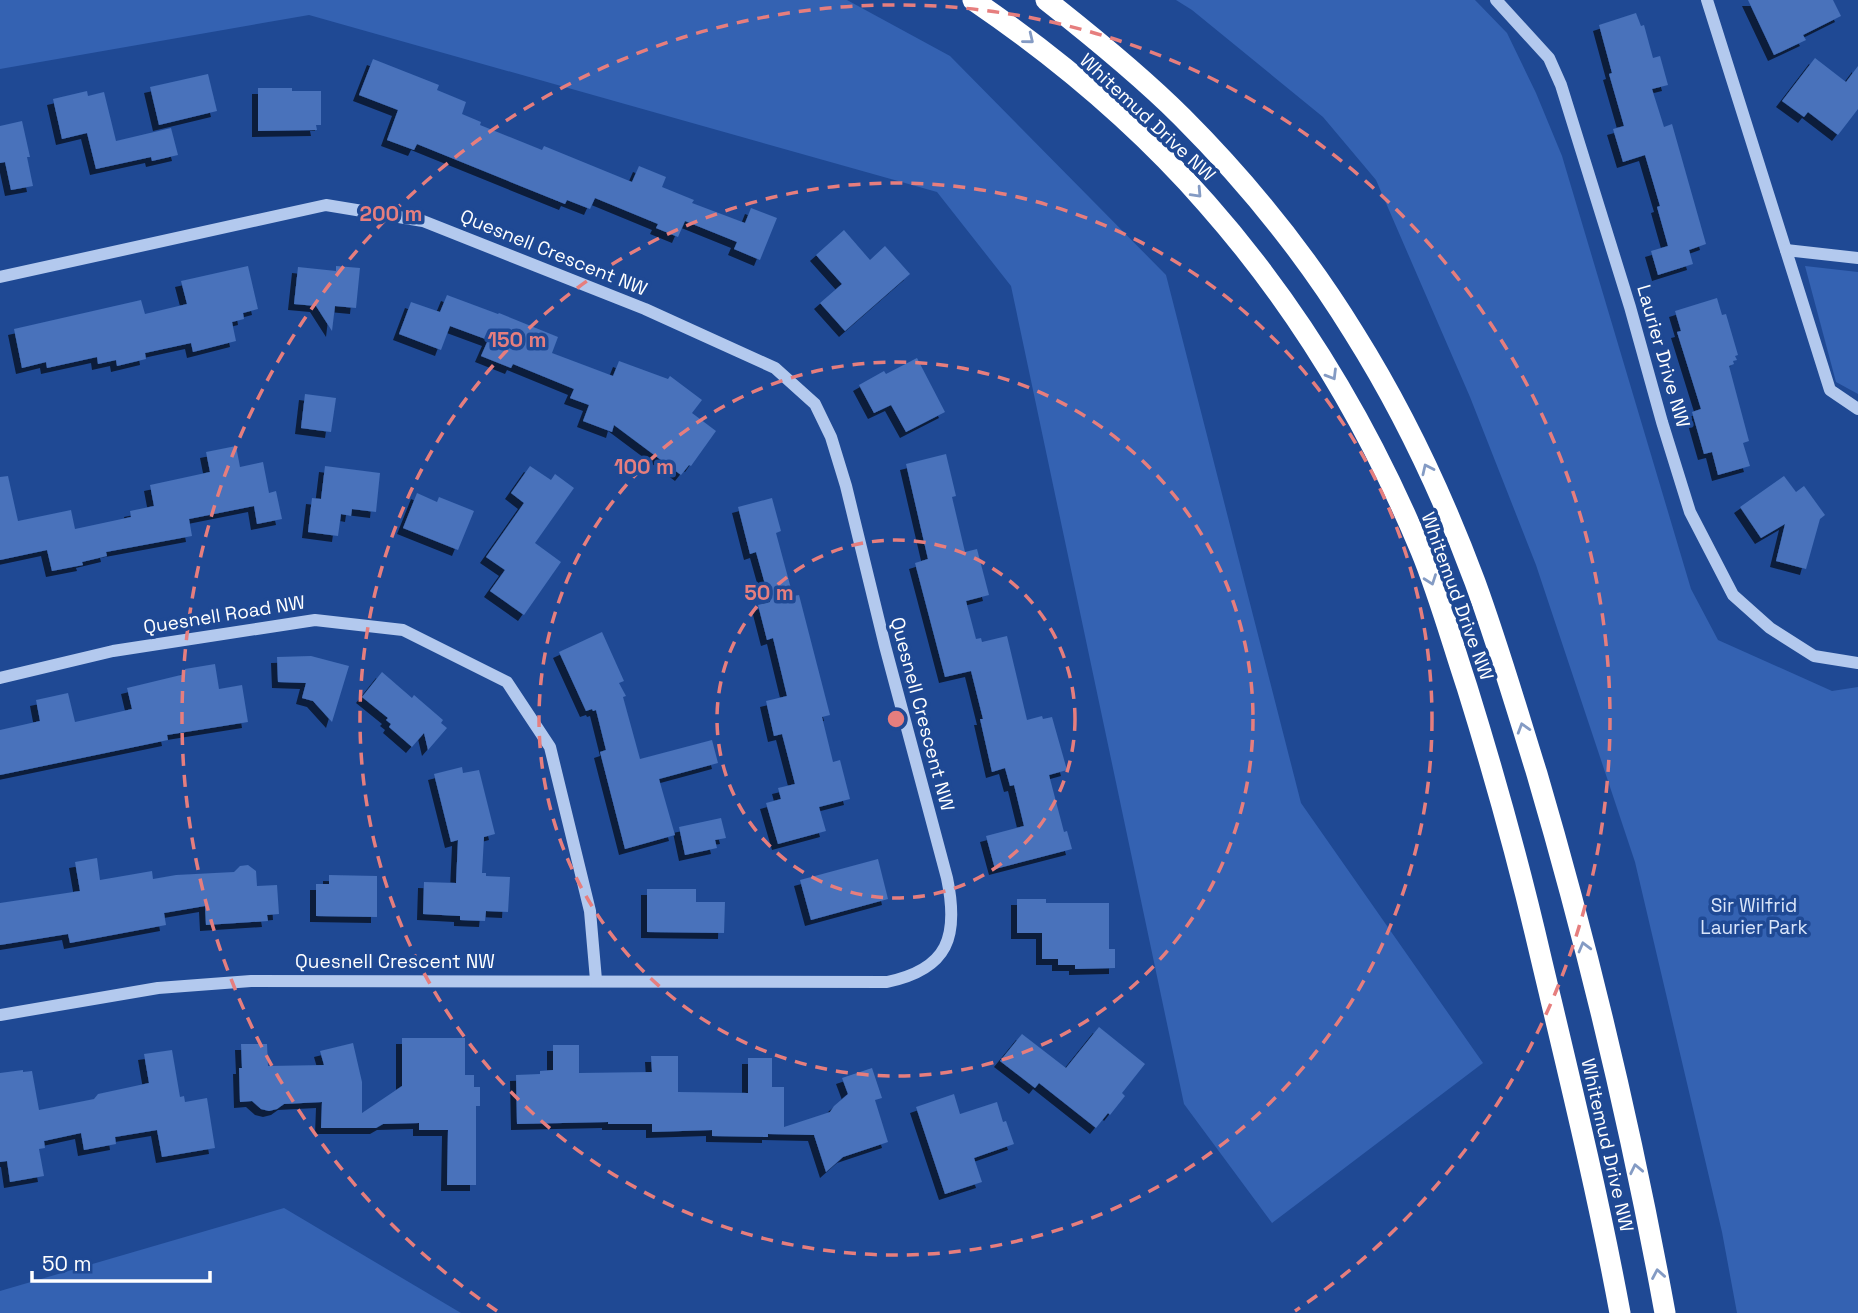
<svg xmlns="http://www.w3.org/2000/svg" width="1858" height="1313" font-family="'Space Grotesk',sans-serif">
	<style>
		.green { fill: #3462b2 }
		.building { fill: #4872bb; filter: url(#shadow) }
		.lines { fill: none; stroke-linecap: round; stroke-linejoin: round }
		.minor { stroke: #b3c9ee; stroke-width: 12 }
		.highway { stroke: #fff; stroke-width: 21 }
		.oneway { stroke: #849bc4 }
		.ring { fill: none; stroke: #e67e7e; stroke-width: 3.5; stroke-dasharray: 12 9 }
		.labels { text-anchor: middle; stroke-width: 7; stroke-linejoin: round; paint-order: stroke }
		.street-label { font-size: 19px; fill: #fff; stroke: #1f4994 }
		.park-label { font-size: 19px; fill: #d9e5fa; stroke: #1f4994 }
		.centre { fill: #e67e7e; stroke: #1f4994; stroke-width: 3.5 }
		.ring-label { font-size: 21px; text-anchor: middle; font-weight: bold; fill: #e67e7e; stroke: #1f4994; stroke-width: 7; stroke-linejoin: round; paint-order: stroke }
	</style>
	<defs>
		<filter id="shadow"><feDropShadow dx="-6" dy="6" stdDeviation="0" flood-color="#0009"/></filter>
	</defs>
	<rect width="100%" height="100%" fill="#1f4994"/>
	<g class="green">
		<polygon points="0,0 847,0 950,56 1166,275 1301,803 1483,1063 1272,1223 1184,1104 1011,286 937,192 309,15 0,69"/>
		<polygon points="1176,0 1475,0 1507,33 1536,93 1562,156 1691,589 1718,640 1832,691 1858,687 1858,1313 1737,1313 1722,1232 1635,862 1536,565 1470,397 1376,180 1323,117 1192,10"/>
		<polygon points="1805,266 1858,272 1858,394 1836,382"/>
		<polygon points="284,1208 461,1313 0,1313 0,1291"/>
	</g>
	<g class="building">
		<polygon points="1748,0 1833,0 1841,16 1803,35 1806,40 1774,55"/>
		<polygon points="1636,13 1641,26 1644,25 1653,58 1660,56 1668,85 1652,89 1664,127 1672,124 1706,244 1689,250 1693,264 1658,275 1651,251 1668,246 1657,207 1660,206 1645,155 1623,162 1613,129 1624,126 1609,74 1612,73 1599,25"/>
		<polygon points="1815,58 1846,82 1858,66 1858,109 1838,135 1808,112 1804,117 1782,101"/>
		<polygon points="373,59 439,85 437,90 466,102 462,114 481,122 480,125 542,150 544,146 632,182 639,166 666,177 662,187 694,200 692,203 745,223 751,208 777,218 760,260 734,249 737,242 685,221 678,237 656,228 658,224 595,198 590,209 567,200 565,204 417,144 414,150 387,140 398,110 359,95"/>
		<polygon points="208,74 217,111 159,125 150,87"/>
		<polygon points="258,88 292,88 292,91 321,91 321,125 316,125 317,130 258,131"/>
		<polygon points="87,91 88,96 104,92 116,141 171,128 178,155 152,161 151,157 96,169 87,133 62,139 53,99"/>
		<polygon points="22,121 30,157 27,157 33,186 11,190 5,162 0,163 0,126"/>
		<polygon points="844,230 870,260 885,246 910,274 845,331 820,303 842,284 816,255"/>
		<polygon points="248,266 258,309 243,313 244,319 232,322 236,341 193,352 191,343 145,353 146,359 117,366 116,360 98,364 97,357 47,368 46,362 22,368 14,329 141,300 145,314 187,304 181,281"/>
		<polygon points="336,266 360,268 356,308 335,306 332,331 316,306 294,304 298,267 336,271"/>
		<polygon points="447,295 498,314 499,313 558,337 552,353 613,376 619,361 668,379 670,376 702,400 692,413 716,431 691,466 689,465 681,475 614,425 612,432 583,421 589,405 570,398 574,389 513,364 511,368 481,356 488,340 450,326 441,350 399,334 411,302 440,312"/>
		<polygon points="1717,298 1722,315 1726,314 1738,355 1735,356 1737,360 1733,361 1734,364 1729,366 1749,441 1743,443 1750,466 1718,475 1712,452 1704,454 1692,412 1701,409 1677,332 1681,331 1675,311"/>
		<polygon points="917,358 945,412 906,432 891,405 874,413 859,385 884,371 886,374"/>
		<polygon points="305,394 336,398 331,432 301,428"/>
		<polygon points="236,446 240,467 263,462 269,493 276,491 282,519 257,524 254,506 189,519 192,536 106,552 107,556 82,562 83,565 52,571 47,550 0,560 0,477 8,476 18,521 71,510 75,529 131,517 130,511 154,506 150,485 210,472 206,452"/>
		<polygon points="946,454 956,496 952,497 965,552 977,549 989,595 966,601 976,639 981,638 982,642 1007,636 1027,720 1042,716 1043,719 1052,717 1067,770 1049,775 1064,832 1067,831 1072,849 995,869 986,836 1024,826 1014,785 1010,786 1005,768 992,772 980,719 983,719 971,671 945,677 915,563 928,559 906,464"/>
		<polygon points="325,466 380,473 376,512 352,509 351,516 341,514 338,536 308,532 312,498 321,499"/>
		<polygon points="530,466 551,480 555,474 574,488 535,543 561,562 524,615 490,591 505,570 486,557 524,503 511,493"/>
		<polygon points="1784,476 1796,492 1804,486 1825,515 1820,519 1806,569 1776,561 1785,524 1761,538 1740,507"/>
		<polygon points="417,493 437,502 439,497 474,511 458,550 403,528"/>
		<polygon points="772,498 781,531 776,533 793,596 799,595 830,715 822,717 833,762 840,760 850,799 819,807 826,831 778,844 766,803 781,799 778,788 795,784 782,734 774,736 766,701 787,696 773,638 767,640 758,605 770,602 756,552 750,554 738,507"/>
		<polygon points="602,632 624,681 619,683 626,696 623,697 640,759 712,740 718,763 659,779 675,835 625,849 600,752 606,750 596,710 593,711 592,709 586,711 559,652"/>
		<polygon points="311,656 349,666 332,722 313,701 302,698 306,683 278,682 277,657"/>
		<polygon points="215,664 219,689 242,685 248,722 167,735 168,740 0,775 0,730 40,721 36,700 68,693 75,722 132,709 127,688 185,674 185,669"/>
		<polygon points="382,672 412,698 414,695 443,720 441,723 447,728 428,750 424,733 412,747 389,727 391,724 386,720 388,718 362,697"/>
		<polygon points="462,767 463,773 479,770 495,834 484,837 482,873 486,873 486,876 510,877 508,912 486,911 485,921 460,920 460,916 423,914 424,882 456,883 458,840 451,842 434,774"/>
		<polygon points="721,818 726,838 715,840 717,848 685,855 679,827"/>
		<polygon points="97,858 100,880 152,871 153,879 176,875 234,872 240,866 248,865 256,871 257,886 277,885 279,914 267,915 268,921 206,925 205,906 164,913 166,925 70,943 68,934 0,945 0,903 80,891 75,862"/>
		<polygon points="878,859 888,899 811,920 800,880"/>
		<polygon points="329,875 377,876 377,917 316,916 316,884 329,884"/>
		<polygon points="647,889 696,889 696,902 725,902 724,933 647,932"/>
		<polygon points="1017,899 1046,899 1046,903 1109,903 1109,949 1115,949 1115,968 1075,969 1075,965 1058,965 1058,959 1042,959 1042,933 1017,933"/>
		<polygon points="1099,1027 1145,1064 1122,1093 1125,1096 1110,1115 1108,1113 1096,1128 1039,1083 1035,1088 1000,1061 1022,1034 1066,1068"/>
		<polygon points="402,1038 465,1038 465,1075 474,1075 474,1087 480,1087 480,1106 476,1106 476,1185 447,1185 448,1130 419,1130 419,1123 383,1124 376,1128 321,1128 322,1102 284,1104 277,1109 269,1111 261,1109 252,1101 240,1102 239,1068 242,1068 241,1044 267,1044 268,1066 324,1065 320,1051 353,1043 362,1082 362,1113 402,1086"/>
		<polygon points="553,1045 579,1045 579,1073 652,1072 651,1056 678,1056 678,1092 748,1093 748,1058 772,1058 772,1087 784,1087 784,1127 830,1112 834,1106 848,1094 842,1078 872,1068 882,1098 875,1100 888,1142 843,1157 826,1172 814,1135 768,1134 768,1137 712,1136 712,1130 652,1132 652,1124 608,1124 608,1122 517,1124 516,1075 540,1074 540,1071 553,1070"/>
		<polygon points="172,1050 180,1097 184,1096 185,1102 207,1098 215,1148 162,1157 157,1130 115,1137 116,1144 84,1150 81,1133 44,1141 45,1148 39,1149 44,1176 10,1182 7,1161 0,1162 0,1073 23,1070 23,1072 32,1071 39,1110 94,1099 98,1094 149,1083 144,1054"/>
		<polygon points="954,1094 960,1114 997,1102 1003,1122 1006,1121 1014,1144 974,1158 982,1182 945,1194 916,1107"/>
	</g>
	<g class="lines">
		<g class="minor">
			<polyline points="1496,0 1549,58 1561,85 1630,307 1662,422 1690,512 1733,595 1770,628 1814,656 1858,663"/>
			<polyline points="1707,0 1830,390 1858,409"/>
			<polyline points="1786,250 1858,258"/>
			<path d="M0,277l326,-72 97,16 222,88 130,59 40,36 16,33 15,49 39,160 62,232c12,58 2,91 -60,104l-636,-1 -93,7 -158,27"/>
			<polyline points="0,678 113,651 315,620 403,630 507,682 550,747 590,911 596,980"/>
		</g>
		<g class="highway">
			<path d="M973,0c85,58 166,126 234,204 90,102 162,222 214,347 18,44 31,91 46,136 28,90 53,180 74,271 28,118 57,236 79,355"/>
			<path d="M1046,0c47,37 94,75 136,117 65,65 124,138 172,216 49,78 89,163 121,249 23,63 42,128 62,192 52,177 95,358 128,539"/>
		</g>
	</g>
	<defs><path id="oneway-chevron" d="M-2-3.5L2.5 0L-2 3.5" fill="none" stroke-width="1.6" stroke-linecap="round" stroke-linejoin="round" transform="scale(1.75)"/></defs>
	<g class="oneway">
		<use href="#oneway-chevron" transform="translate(1029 39) rotate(39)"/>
		<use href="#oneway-chevron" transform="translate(1197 193) rotate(47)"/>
		<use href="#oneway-chevron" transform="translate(1332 375) rotate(59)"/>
		<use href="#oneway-chevron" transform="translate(1427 469) rotate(-115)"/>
		<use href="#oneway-chevron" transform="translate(1431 580) rotate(70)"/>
		<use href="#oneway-chevron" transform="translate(1523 728) rotate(-107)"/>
		<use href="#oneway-chevron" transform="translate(1584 947) rotate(-105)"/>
		<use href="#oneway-chevron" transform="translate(1636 1169) rotate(-102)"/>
		<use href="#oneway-chevron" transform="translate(1658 1274) rotate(-100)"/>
	</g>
	<g class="ring">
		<circle cx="896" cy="719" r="179"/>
		<circle cx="896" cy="719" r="357"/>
		<circle cx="896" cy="719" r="536"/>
		<path d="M497 1311A714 714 0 1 1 1295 1311"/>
	</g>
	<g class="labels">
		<g class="street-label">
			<text transform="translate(1148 117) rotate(43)" y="7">Whitemud Drive NW</text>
			<text transform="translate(554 252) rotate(22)" y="7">Quesnell Crescent NW</text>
			<text transform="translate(1664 356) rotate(74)" y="7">Laurier Drive NW</text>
			<text transform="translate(1458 596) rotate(70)" y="7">Whitemud Drive NW</text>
			<text transform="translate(224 614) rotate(-9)" y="7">Quesnell Road NW</text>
			<text transform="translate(923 714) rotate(75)" y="7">Quesnell Crescent NW</text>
			<text x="395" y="968">Quesnell Crescent NW</text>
			<text transform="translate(1608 1145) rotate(77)" y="7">Whitemud Drive NW</text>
		</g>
		<g class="park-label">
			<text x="1754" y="912">Sir Wilfrid<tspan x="1754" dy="22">Laurier Park</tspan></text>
		</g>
	</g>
	<circle cx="896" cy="719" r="10" class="centre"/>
	<g class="ring-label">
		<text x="391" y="221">200 m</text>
		<text x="517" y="347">150 m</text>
		<text x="644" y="474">100 m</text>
		<text x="769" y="600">50 m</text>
	</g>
	<path d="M32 1271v10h178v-10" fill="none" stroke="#ffffff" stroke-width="3.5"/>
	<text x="42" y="1271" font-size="21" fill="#ffffff" stroke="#1f4994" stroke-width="5" paint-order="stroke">50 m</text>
</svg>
